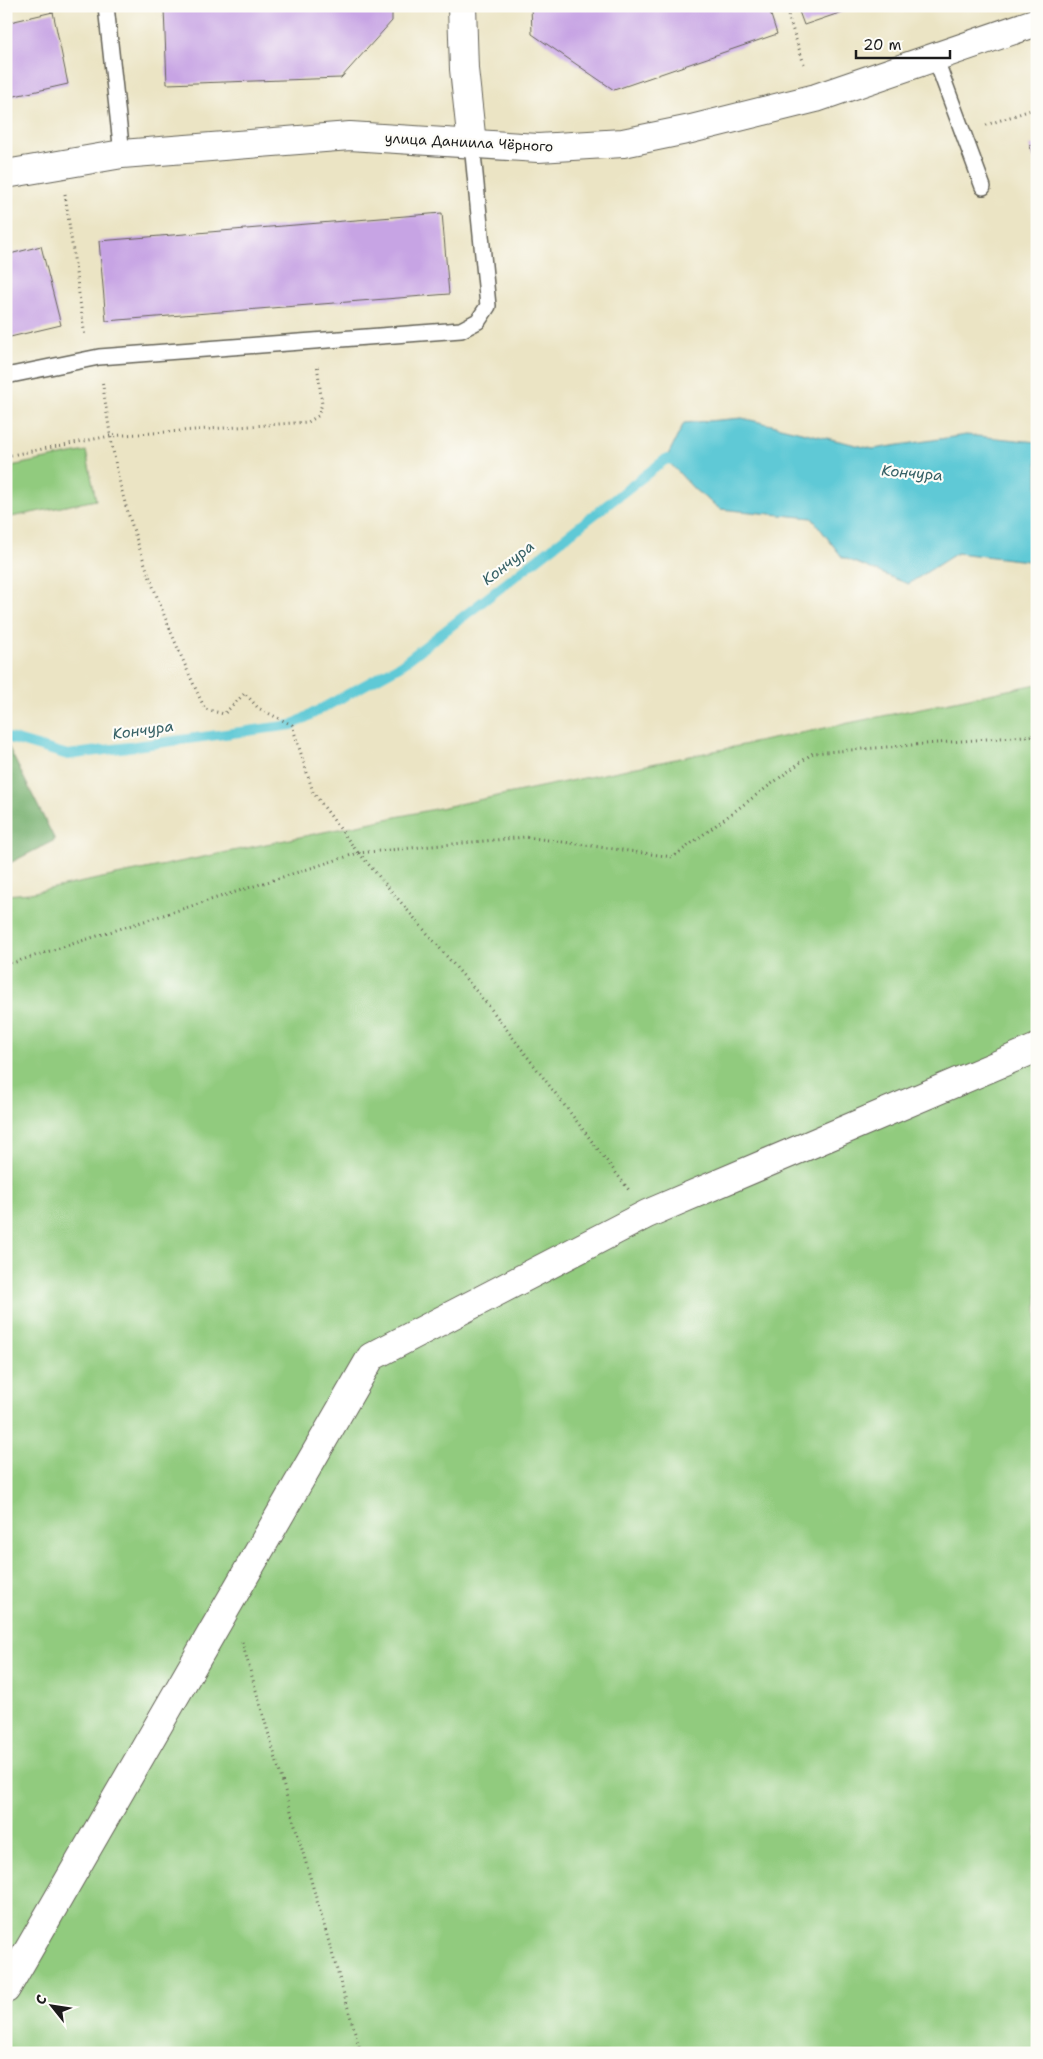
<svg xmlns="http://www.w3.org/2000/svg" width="1043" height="2059" font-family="'Shantell Sans',sans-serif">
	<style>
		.green { fill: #91cb7e; stroke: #56744d }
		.forest { fill: #74af6d; stroke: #486644 }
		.water { fill: #5ec9d6; stroke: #3d7279 }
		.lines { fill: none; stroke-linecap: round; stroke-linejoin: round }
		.stream { stroke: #5ec9d6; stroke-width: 10 }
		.building { fill: #c7a4e4 }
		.lane-casing { stroke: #646257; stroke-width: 18 }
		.street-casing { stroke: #646257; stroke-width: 30 }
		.path { stroke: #646257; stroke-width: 3; stroke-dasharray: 1 4; stroke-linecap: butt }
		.lane { stroke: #fff; stroke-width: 15 }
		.street { stroke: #fff; stroke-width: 28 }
		.labels { text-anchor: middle; stroke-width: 4.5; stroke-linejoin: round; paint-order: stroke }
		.street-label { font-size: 14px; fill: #1c1c1c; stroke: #fdfcf7 }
		.water-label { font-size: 15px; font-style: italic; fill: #366166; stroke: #fdfcf7 }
	</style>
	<rect width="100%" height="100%" fill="#fdfcf7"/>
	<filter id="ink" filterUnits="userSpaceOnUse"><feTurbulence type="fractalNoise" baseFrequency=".02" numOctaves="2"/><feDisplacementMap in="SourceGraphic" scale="10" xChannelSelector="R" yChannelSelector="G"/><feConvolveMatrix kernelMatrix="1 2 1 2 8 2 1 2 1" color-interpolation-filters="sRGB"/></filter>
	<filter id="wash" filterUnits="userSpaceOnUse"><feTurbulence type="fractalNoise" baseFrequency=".0096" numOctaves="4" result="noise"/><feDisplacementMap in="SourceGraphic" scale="20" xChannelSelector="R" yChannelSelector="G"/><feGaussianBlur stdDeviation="1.12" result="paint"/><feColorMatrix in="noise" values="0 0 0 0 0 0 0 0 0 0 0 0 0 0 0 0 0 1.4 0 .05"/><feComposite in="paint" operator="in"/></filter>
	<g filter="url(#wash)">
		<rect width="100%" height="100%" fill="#ebe4c4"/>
		<g class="green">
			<polygon points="86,451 96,500 6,518 6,467"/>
			<polygon points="1037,684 1037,2053 6,2053 6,895 30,893"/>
		</g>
		<polygon class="forest" points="6,742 55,840 6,865"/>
		<polygon class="water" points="742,418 873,449 966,435 1037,442 1037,562 957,553 908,584 842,557 812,518 720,509 695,490 666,459 684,423"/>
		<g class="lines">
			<polyline class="stream" points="6,737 68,755 292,725 401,665 666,459 680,461"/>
		</g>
		<g id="blocks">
			<g class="building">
				<polygon points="237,6 392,6 392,21 341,78 167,84 164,9"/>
				<polygon points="531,6 621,6 625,9 633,6 768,6 777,34 614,90 532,34"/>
				<polygon points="797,6 857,6 857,7 804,25"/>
				<polygon points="53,12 68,84 6,98 6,23"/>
				<polygon points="1037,143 1037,166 1036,166 1030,146"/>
				<polygon points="442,213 449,294 106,321 99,241"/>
				<polygon points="41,246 61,325 6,338 6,255"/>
			</g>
		</g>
	</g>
	<g filter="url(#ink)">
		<use href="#blocks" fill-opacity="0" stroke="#646257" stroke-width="1"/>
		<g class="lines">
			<g class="lane-casing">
				<g id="lane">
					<polyline points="106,6 122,154"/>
					<polyline points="935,57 983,187"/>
					<polyline points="6,376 99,357 461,330 478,321 488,306 472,144"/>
				</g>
			</g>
			<g class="street-casing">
				<g id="street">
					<polyline points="462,6 464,69 472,144"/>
					<polyline points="6,174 122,154 350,136 538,148 623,143 691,129 816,98 1037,22"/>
					<polyline points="6,1989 371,1357 647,1214 1037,1048"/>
				</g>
			</g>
			<g class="path">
				<polyline points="785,6 804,64"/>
				<polyline points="986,125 1037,108"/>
				<polyline points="65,194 85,337"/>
				<polyline points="6,456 110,436 308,422 318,416 322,404 317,364"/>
				<polyline points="358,853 526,837 673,857 813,753 1037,735"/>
				<polyline points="359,853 488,1005 629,1190"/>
				<path d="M6,965l352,-112 -45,-61 -21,-67 -34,-17 -13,-15 -21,21 -19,-5c-31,-66 -58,-133 -79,-203 -12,-41 -18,-84 -24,-127"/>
				<polyline points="242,1642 361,2053"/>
			</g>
			<use href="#lane" class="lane"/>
			<use href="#street" class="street"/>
		</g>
	</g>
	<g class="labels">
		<g class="street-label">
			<text transform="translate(469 142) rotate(3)" y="5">улица Даниила Чёрного</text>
		</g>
		<g class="water-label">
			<text transform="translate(912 473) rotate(5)" y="5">Кончура</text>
			<text transform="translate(508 563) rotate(-38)" y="5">Кончура</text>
			<text transform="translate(143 730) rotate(-8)" y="5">Кончура</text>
		</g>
	</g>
	<rect width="1043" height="2059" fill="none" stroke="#fdfcf7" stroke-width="25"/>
	<g transform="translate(52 2006) rotate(300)" stroke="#fdfcf7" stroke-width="4" paint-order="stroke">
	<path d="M0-4L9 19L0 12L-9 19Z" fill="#1c1c1c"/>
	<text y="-8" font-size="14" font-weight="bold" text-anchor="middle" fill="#1c1c1c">С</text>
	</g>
	<path d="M856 50v8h94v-8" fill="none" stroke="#1c1c1c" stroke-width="2.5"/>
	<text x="863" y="50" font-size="15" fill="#1c1c1c" stroke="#fdfcf7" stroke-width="4" paint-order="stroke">20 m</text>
</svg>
